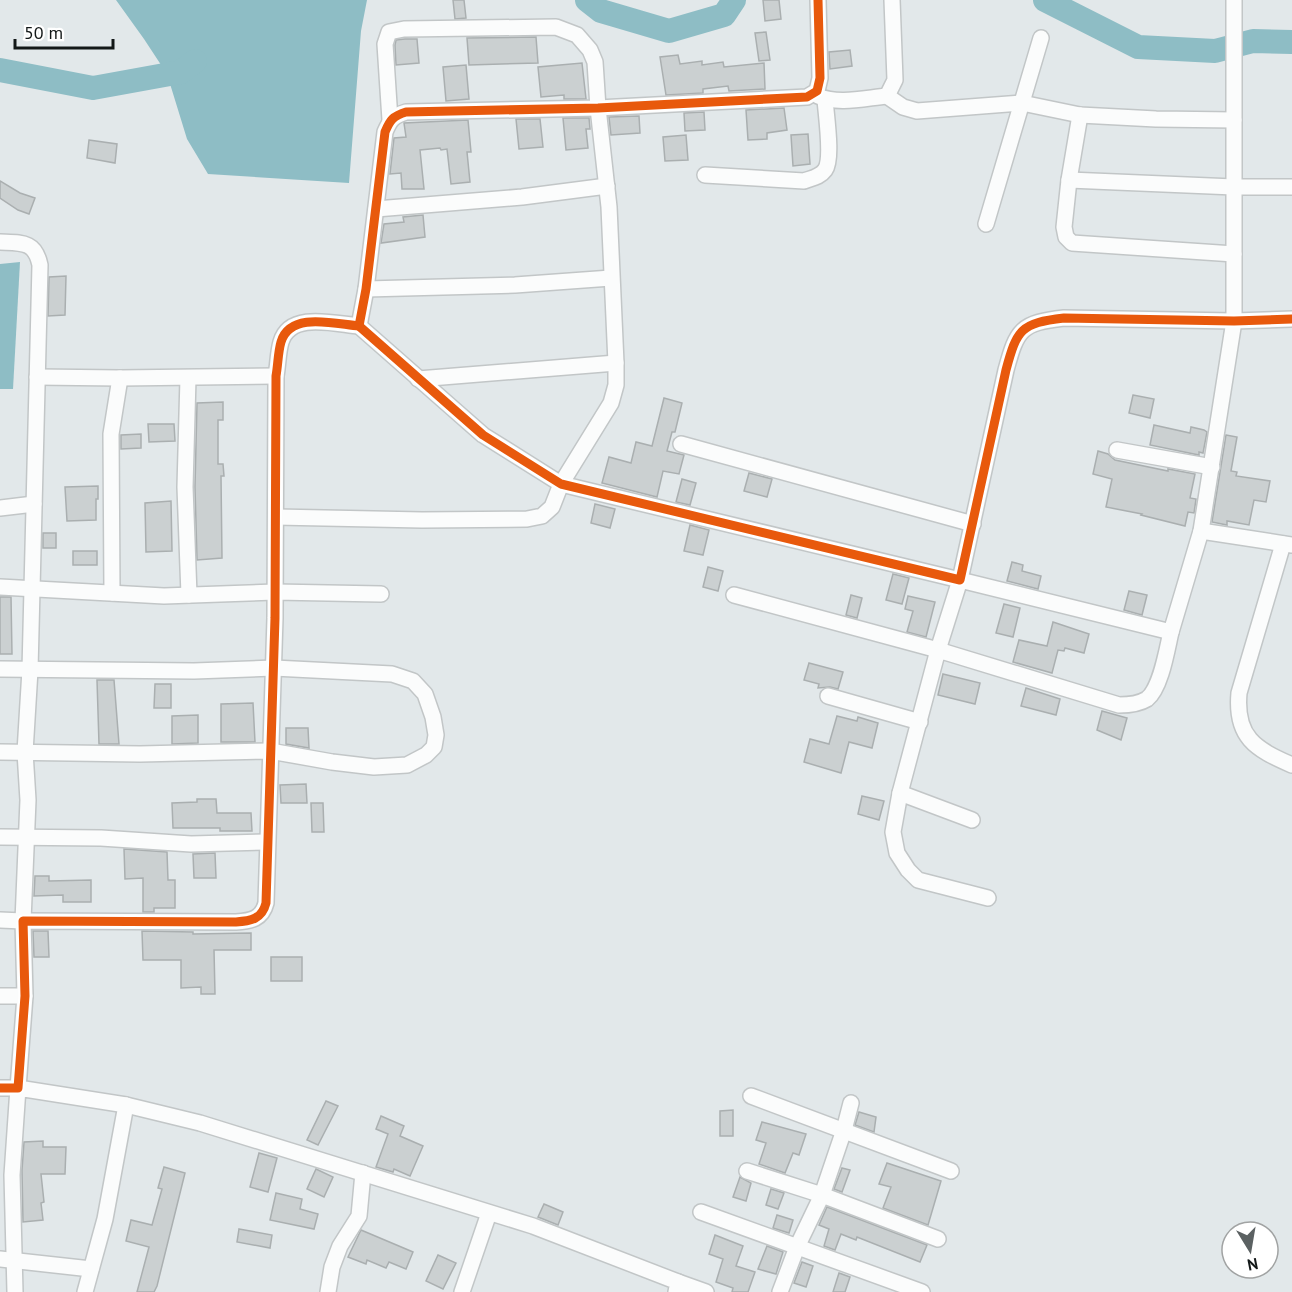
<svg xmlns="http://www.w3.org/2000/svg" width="1292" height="1292" font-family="'PT Sans',sans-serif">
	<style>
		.water { fill: #8ebdc5 }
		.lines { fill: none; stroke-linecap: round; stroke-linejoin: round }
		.river { stroke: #8ebdc5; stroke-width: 24 }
		.building { fill: #cbd0d1; stroke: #aaafb0; stroke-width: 1.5 }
		.minor-casing { stroke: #c2c6c7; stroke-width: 18 }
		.minor { stroke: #fbfcfc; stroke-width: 15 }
		.cycleway-casing { stroke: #fff; stroke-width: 13 }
		.cycleway { stroke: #e8590c; stroke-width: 9 }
	</style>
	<rect width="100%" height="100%" fill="#e2e8ea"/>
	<g class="water">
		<polygon points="116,0 367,0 361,31 349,183 208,174 187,139 167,74 144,39"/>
		<polygon points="20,262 13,389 0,389 0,264"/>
	</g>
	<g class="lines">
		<g class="river">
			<polyline points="587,0 601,11 669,31 724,15 734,0"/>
			<polyline points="1045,0 1138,47 1215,51 1253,41 1292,42"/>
			<polyline points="0,70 93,88 181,72 195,61"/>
		</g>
	</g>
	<g class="building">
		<polygon points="453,0 464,0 466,18 455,19"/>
		<polygon points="763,0 779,0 781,19 765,21"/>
		<polygon points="766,32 770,60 759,61 755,33"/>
		<polygon points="536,37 538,63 469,65 467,38"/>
		<polygon points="405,39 417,39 419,63 396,65 395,45 396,40"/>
		<polygon points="850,50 852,66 830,69 829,52"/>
		<polygon points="678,55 680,64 702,61 702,65 723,62 724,67 764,63 765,89 729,91 728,86 703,89 703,93 666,95 660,57"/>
		<polygon points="582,63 586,99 564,99 564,95 541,97 538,67"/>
		<polygon points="466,65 469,99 446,101 443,67"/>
		<polygon points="784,108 787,130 767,133 767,139 748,140 746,110"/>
		<polygon points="704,112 705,130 685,131 684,113"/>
		<polygon points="639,116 640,133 611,135 609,117"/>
		<polygon points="563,118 589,118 590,129 586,129 588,148 566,150"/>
		<polygon points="516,119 540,119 543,147 519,149"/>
		<polygon points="468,120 471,152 467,152 470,182 451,184 447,149 441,150 440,148 420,150 424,189 402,189 401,173 390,174 394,138 406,137 404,123"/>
		<polygon points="808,134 810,164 793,166 791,135"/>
		<polygon points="686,135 688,160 665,161 663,137"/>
		<polygon points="89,140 117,144 115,163 87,158"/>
		<polygon points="0,181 20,193 35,198 29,214 18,210 0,198"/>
		<polygon points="423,215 425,237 381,243 384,224 404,222 403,217"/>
		<polygon points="66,276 65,315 48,316 49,277"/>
		<polygon points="1133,395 1154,399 1150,418 1129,413"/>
		<polygon points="664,398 682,403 675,432 672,432 667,451 684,455 679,474 663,471 657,497 602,483 609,457 631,463 636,442 652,446"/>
		<polygon points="223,402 223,420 218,420 218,464 223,464 224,476 221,476 222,558 197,560 195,487 197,403"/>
		<polygon points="148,424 174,424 175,441 149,442"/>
		<polygon points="1154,425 1190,433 1191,427 1204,430 1207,432 1203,453 1199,452 1199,455 1150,445"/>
		<polygon points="141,434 141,448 121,449 121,435"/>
		<polygon points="1226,435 1237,437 1231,471 1237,472 1236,476 1270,481 1266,502 1254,500 1249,525 1227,521 1227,525 1212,522"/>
		<polygon points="1098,451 1108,454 1115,460 1168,471 1168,469 1195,474 1190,498 1196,499 1194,513 1188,512 1185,526 1141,515 1142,514 1106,507 1112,479 1093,474"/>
		<polygon points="749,473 772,479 767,497 744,491"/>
		<polygon points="682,479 696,483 690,505 676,502"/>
		<polygon points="98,486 98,499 96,499 96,520 67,521 65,487"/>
		<polygon points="171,501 172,551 146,552 145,503"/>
		<polygon points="595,504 615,509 610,528 591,523"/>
		<polygon points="690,525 709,530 703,555 684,551"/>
		<rect x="43" y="533" width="13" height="15"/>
		<rect x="73" y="551" width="24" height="14"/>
		<polygon points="1012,562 1023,565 1022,571 1041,576 1038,589 1007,581"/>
		<polygon points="708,567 723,571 718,591 703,587"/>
		<polygon points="893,574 909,578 902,604 886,600"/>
		<polygon points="1129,591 1147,595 1142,615 1124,610"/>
		<polygon points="851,595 862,598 857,618 846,615"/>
		<polygon points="908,596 935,602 926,637 907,632 913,611 905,609"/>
		<polygon points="0,597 11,597 12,654 0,654"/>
		<polygon points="1004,604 1020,608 1013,637 996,633"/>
		<polygon points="1053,622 1089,634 1084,653 1065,648 1064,651 1058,650 1052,673 1013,662 1019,640 1047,646"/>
		<polygon points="809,663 843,672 838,689 830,687 818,688 819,684 804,680"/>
		<polygon points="943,674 980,683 975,704 938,695"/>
		<polygon points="97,680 114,680 119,744 99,744"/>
		<polygon points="155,684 171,684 171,708 154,708"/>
		<polygon points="1026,688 1060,699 1056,715 1021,706"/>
		<polygon points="253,703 255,742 221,742 221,704"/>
		<polygon points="1102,711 1127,718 1121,740 1097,730"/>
		<polygon points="198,715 198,743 172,744 172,716"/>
		<polygon points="837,716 857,721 858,717 878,723 872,748 849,742 841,773 804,762 810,739 829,744"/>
		<polygon points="286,728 308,728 309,748 286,744"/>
		<polygon points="306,784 307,803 281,803 280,785"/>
		<polygon points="862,796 884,801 879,820 858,814"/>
		<polygon points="197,799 216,799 217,813 251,813 252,831 220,831 220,828 173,828 172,803 197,802"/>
		<polygon points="311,803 323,803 324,832 312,832"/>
		<polygon points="124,849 167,852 168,880 175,880 175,908 154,908 154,912 143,912 143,878 125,879"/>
		<polygon points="215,853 216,878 194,878 193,854"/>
		<polygon points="35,876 49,876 49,881 91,880 91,902 63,902 63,895 34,896"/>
		<polygon points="33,931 48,931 49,957 34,957"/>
		<polygon points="142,931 193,932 193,934 251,933 251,950 214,950 215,994 201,994 201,987 181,988 181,960 143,960"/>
		<rect x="271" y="957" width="31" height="24"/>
		<polygon points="326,1101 338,1106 318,1145 307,1140"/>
		<polygon points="733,1110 733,1136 720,1136 720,1111"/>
		<polygon points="859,1112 876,1117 874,1132 855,1125"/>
		<polygon points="381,1116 404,1126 400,1136 423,1146 410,1176 394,1169 393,1172 376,1167 388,1134 376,1129"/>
		<polygon points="762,1122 806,1134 799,1155 793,1153 785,1173 759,1164 766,1143 756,1140"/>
		<polygon points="43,1141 43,1147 66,1147 65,1174 41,1174 44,1202 41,1203 43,1220 23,1222 22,1170 24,1142"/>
		<polygon points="259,1153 277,1158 268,1192 250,1187"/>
		<polygon points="887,1163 941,1181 928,1225 883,1208 891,1187 879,1184"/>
		<polygon points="164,1167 185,1173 157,1286 154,1292 137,1292 149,1247 126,1241 131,1220 152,1225 162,1189 158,1188"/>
		<polygon points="842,1168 850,1170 842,1192 834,1189"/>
		<polygon points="316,1169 333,1177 324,1197 307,1189"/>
		<polygon points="740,1177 751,1183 746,1201 733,1197"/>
		<polygon points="771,1189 784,1193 778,1209 766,1205"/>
		<polygon points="276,1193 302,1199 300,1209 318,1214 314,1229 270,1220"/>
		<polygon points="544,1204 563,1212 558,1225 538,1217"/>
		<polygon points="827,1207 927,1245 920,1262 857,1237 856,1240 841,1234 835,1250 824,1246 829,1229 819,1225"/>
		<polygon points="777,1215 793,1220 789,1233 773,1228"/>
		<polygon points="239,1229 272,1235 270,1248 237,1242"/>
		<polygon points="361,1230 413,1252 406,1269 389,1262 386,1268 367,1260 366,1264 348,1257"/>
		<polygon points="715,1235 743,1246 736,1266 755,1272 748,1292 732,1292 733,1288 716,1282 723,1259 709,1254"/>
		<polygon points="767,1246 783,1252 776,1274 758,1269"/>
		<polygon points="438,1255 456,1263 443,1289 426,1281"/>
		<polygon points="802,1262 813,1266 806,1287 794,1283"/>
		<polygon points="839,1273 850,1277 845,1292 833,1292"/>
	</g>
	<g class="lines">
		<g class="minor-casing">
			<g id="minor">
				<path d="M818,96c20,9 47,2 69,0l8,-16 -3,-80"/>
				<polyline points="887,96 903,107 917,111 1022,103 1080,115 1156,119 1234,120"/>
				<polyline points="1080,115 1069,180 1064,227 1066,237 1072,243 1234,254"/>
				<path d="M705,175l99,6c8,-3 16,-4 21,-11 8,-11 1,-55 0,-71"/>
				<polyline points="1069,180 1234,187 1292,187"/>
				<polyline points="376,209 522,197 607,186"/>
				<polyline points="986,224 1041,38"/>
				<path d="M0,242c22,1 35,-1 40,23l-10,405 -5,82 3,48 -5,121 -23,-1"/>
				<polyline points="366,289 515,285 611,278"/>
				<path d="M359,326l124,109 78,49 399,96 46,-210c11,-41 15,-47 58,-52l170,3 58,-2"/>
				<polyline points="37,377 120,378 276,376"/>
				<polyline points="188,378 185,487 189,595"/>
				<polyline points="418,379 616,363"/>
				<polyline points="681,444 973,524"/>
				<polyline points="1117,450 1212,467"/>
				<polyline points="0,508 34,504"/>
				<polyline points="276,517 422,520 527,519 542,516 552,507 561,484 611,403 616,385 616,363 609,207 598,108 595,62 590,50 577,35 556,27 404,29 389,32 385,44 390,120"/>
				<polyline points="1201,531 1292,545"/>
				<path d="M1283,544l-44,149c-4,44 16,56 53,72"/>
				<polyline points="0,587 164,596 275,592 381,594"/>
				<polyline points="112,593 111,434 120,378"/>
				<polyline points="734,595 938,650 960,580 1171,632 1201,531 1234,321 1234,0"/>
				<polyline points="0,669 194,671 274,668 392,674 413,681 425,694 433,717 436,735 434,747 426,755 407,765 374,767 332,762 270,751 140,754 0,752"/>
				<polyline points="828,696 920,722"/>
				<polyline points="900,793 893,832 897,853 908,870 918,880 988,898"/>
				<path d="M972,820l-72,-27 38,-143 181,55c9,0 20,-1 28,-6 14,-11 20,-50 24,-67"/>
				<polyline points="0,837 101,838 191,844 267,842"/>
				<polyline points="0,996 25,996"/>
				<path d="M0,1088h18l7,-92 -2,-75 213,1c15,-1 26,-3 30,-19l9,-285 1,-242c2,-11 2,-24 5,-34 9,-31 54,-18 78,-16l7,-37 19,-157c5,-12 8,-16 21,-20l192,-4 209,-11 10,-6 3,-13 -2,-78"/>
				<polyline points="751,1096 951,1171"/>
				<polyline points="747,1171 822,1195 938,1239"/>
				<polyline points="701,1212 922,1292"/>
				<polyline points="0,1259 91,1269"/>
				<polyline points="678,1282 706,1292"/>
				<polyline points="15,1292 12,1175 18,1088 126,1105 200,1123 533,1226 678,1282 676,1292"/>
				<polyline points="85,1292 105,1219 126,1105"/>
				<polyline points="328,1292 332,1267 340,1246 359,1216 363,1173"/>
				<polyline points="462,1292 489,1213"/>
				<polyline points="780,1292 797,1247 822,1195 844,1130 851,1103"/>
			</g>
		</g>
		<use href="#minor" class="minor"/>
		<g class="cycleway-casing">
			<g id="cycleway">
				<path d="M359,326l124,109 78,49 399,96 46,-210c11,-41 15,-47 58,-52l170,3 58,-2"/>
				<path d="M0,1088h18l7,-92 -2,-75 213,1c15,-1 26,-3 30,-19l9,-285 1,-242c2,-11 2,-24 5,-34 9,-31 54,-18 78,-16l7,-37 19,-157c5,-12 8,-16 21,-20l192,-4 209,-11 10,-6 3,-13 -2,-78"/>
			</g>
		</g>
		<use href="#cycleway" class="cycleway"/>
	</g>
	<g transform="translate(1250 1250) rotate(169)"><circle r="28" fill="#ffffff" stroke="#a1a3a3" stroke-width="1.5"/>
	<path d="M0-4.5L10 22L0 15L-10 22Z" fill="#5b6162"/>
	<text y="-9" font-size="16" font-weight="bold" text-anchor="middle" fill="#131818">N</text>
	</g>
	<path d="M15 39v9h98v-9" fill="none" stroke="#131818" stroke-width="3"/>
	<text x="24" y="39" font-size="18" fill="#131818" stroke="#ffffff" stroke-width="4.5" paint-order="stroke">50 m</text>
</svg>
